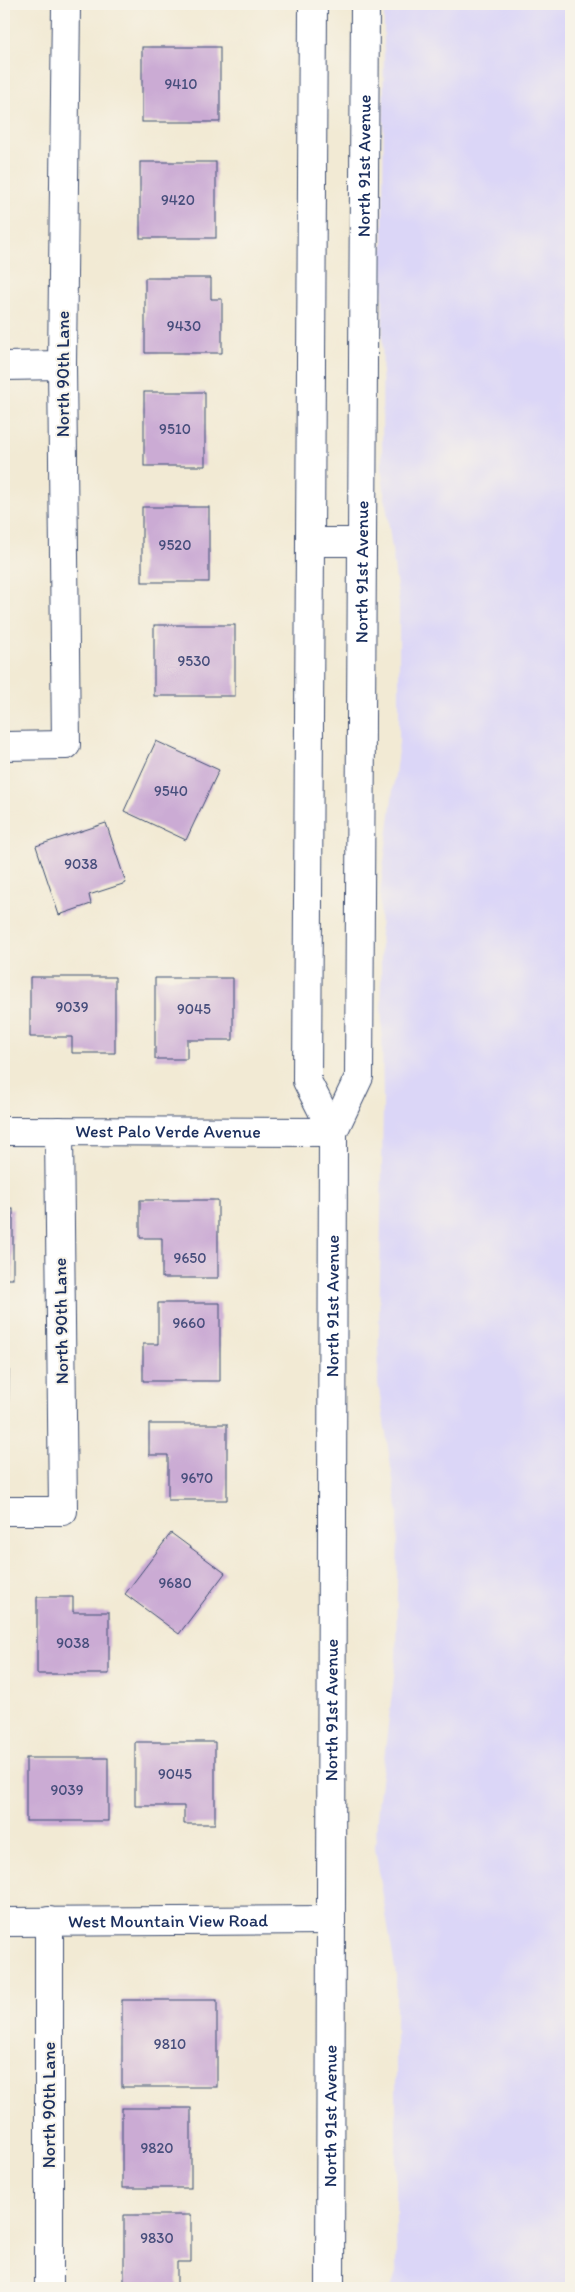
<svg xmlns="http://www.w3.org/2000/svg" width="575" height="2292" font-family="Itim,sans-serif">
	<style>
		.built { fill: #dbd6f7 }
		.building { fill: #cbabd4 }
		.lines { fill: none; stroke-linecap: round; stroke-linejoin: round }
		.minor-casing { stroke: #3b4b70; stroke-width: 30 }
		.major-casing { stroke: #3b4b70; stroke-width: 30 }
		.minor { stroke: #fff; stroke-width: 28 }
		.major { stroke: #fff; stroke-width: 28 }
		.labels { text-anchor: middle; stroke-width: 4; stroke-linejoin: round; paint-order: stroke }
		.number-label { font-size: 15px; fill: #474e7c }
		.street-label { font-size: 18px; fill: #1b2f5e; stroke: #f7f3e8 }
	</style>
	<rect width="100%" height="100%" fill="#f7f3e8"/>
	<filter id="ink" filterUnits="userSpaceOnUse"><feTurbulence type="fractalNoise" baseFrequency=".02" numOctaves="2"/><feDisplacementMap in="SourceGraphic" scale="10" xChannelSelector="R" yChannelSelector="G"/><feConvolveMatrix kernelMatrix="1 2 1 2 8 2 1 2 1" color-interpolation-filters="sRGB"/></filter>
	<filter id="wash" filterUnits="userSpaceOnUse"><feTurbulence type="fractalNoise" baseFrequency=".0096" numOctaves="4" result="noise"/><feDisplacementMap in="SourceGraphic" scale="20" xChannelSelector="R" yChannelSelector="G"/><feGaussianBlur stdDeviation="1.12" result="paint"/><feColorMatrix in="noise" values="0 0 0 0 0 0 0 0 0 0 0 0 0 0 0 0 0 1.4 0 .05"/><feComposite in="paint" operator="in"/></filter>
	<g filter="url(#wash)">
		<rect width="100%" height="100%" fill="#f2ead4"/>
		<polygon class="built" points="384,4 571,4 571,2288 391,2288 396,2272 396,1975 375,1848 378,1806 396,1661 398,1512 378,1383 383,1105 380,894 399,742 399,603 382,474"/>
		<g id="blocks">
			<g class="building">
				<rect x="142" y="47" width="78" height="75"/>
				<rect x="4" y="80" width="3" height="71"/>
				<rect x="140" y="162" width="76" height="76"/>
				<polygon points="145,278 211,278 211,299 222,299 222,353 145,353"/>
				<rect x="144" y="392" width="61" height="74"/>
				<rect x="142" y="507" width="67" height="75"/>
				<rect x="154" y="625" width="81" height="71"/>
				<polygon points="156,741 219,770 186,840 124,811"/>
				<polygon points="106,823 126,883 89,895 91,904 59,915 36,846"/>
				<polygon points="30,977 115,977 115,1053 72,1053 72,1037 30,1037"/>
				<polygon points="155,978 233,978 233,1040 187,1040 187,1059 155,1059"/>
				<polygon points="140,1200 218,1200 218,1278 162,1278 162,1238 140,1238"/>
				<rect x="4" y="1209" width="9" height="70"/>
				<polygon points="158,1303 220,1303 220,1381 143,1381 143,1344 158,1344"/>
				<polygon points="4,1370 9,1370 8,1441 4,1441"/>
				<polygon points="149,1424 227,1424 227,1500 168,1500 168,1455 149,1455"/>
				<polygon points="171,1533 225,1573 179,1634 125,1594"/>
				<polygon points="37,1597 73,1597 73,1612 109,1612 109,1674 37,1674"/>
				<polygon points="135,1742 215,1742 215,1824 184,1824 184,1806 135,1806"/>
				<rect x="26" y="1758" width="82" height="63"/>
				<rect x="122" y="2000" width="95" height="87"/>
				<rect x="122" y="2108" width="69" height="80"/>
				<polygon points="124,2215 191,2215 191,2262 177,2262 177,2288 124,2288"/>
			</g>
		</g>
	</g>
	<g filter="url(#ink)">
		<use href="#blocks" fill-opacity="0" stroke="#3b4b70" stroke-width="1"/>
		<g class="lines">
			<g class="minor-casing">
				<g id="minor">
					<polyline points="4,366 62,365"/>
					<polyline points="4,746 66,745 62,365 66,4"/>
					<path id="s1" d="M4,1131l329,1"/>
					<polyline points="4,1511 63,1511 59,1131"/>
					<polyline points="49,1921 49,2288"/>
					<path id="s2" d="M4,1922l327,-2"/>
				</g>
			</g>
			<g class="major-casing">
				<g id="major">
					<polyline points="313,4 307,1081 333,1132"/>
					<polyline points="312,542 361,542"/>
					<path id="s3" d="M330,2288l3,-1156 26,-55 6,-1073"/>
				</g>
			</g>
			<use href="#minor" class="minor"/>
			<use href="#major" class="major"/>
		</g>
	</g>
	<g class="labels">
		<g class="number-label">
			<text x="181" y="89">9410</text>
			<text x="178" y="205">9420</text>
			<text x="184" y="331">9430</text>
			<text x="175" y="434">9510</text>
			<text x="175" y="550">9520</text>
			<text x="194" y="666">9530</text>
			<text x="171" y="796">9540</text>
			<text x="81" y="869">9038</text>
			<text x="72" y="1012">9039</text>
			<text x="194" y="1014">9045</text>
			<text x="190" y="1263">9650</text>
			<text x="189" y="1328">9660</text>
			<text x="197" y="1483">9670</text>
			<text x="175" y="1588">9680</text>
			<text x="73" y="1648">9038</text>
			<text x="175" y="1779">9045</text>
			<text x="67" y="1795">9039</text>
			<text x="170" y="2049">9810</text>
			<text x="157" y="2153">9820</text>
			<text x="157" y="2243">9830</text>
		</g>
		<g class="street-label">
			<text dy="6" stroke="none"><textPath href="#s3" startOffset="2128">North 91st Avenue</textPath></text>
			<text transform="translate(63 374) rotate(-90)" y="6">North 90th Lane</text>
			<text dy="6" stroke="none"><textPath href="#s3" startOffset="1722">North 91st Avenue</textPath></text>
			<text dy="6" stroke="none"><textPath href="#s1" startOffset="164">West Palo Verde Avenue</textPath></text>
			<text dy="6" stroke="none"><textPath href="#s3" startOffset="982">North 91st Avenue</textPath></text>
			<text transform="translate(61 1321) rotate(-91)" y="6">North 90th Lane</text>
			<text dy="6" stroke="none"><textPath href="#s3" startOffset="578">North 91st Avenue</textPath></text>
			<text dy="6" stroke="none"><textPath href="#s2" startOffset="164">West Mountain View Road</textPath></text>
			<text transform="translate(49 2105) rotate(-90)" y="6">North 90th Lane</text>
			<text dy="6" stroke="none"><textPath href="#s3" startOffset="172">North 91st Avenue</textPath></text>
		</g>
	</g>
	<rect width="575" height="2292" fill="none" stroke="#f7f3e8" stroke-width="20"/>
</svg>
